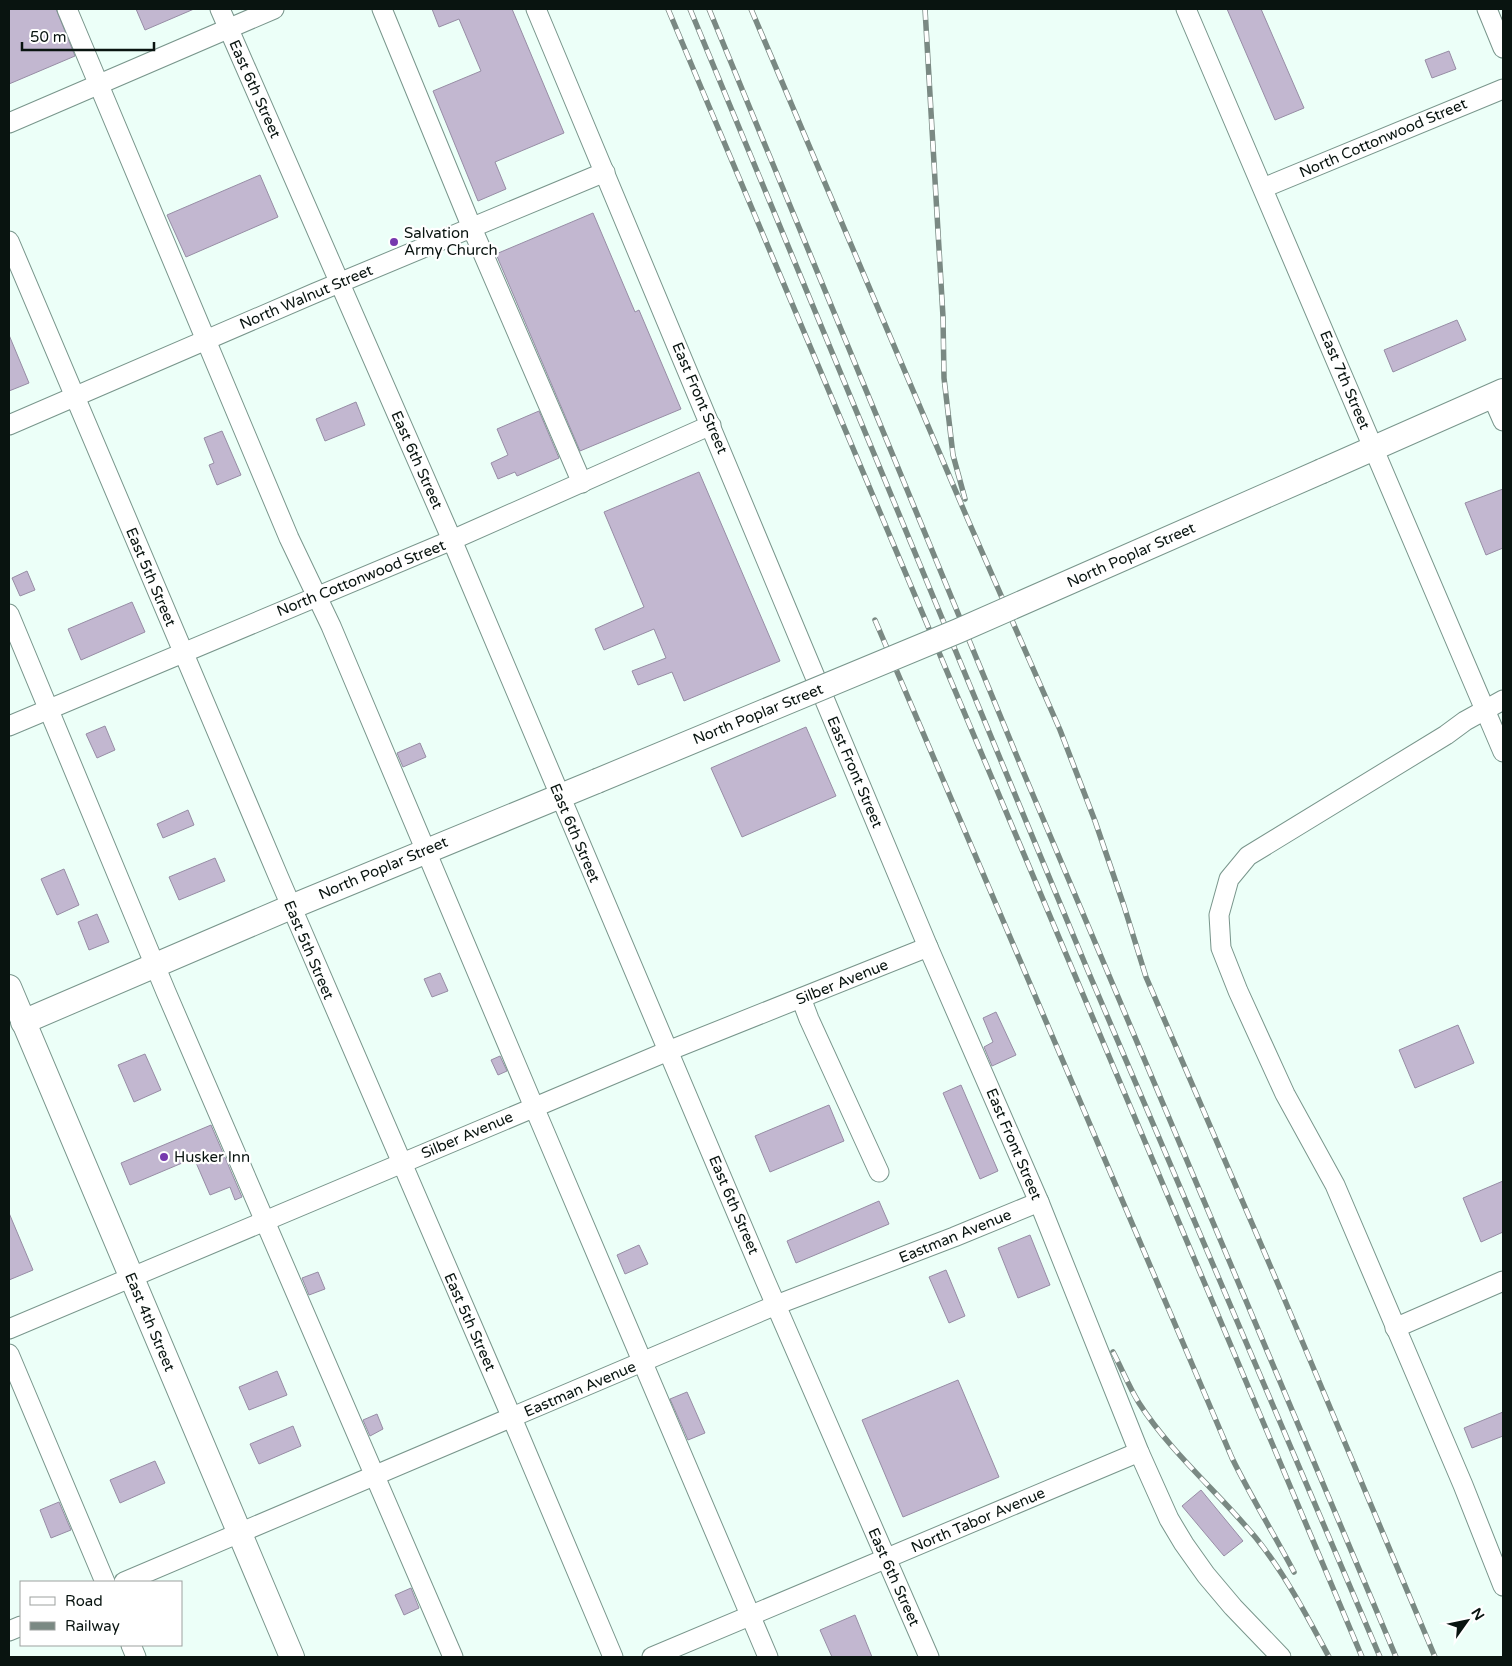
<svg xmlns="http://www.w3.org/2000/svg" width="1512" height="1666" font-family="'Varela Round',sans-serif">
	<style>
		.building { fill: #c2b7d0; stroke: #978da5 }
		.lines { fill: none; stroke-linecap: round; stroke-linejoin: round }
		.minor-casing { stroke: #79968c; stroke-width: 21 }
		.major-casing { stroke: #79968c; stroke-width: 26 }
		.minor { stroke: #fff; stroke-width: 19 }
		.major { stroke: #fff; stroke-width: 24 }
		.rail-casing { stroke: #7a8983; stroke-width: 5.5 }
		.rail { stroke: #fff; stroke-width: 4; stroke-dasharray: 11; stroke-linecap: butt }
		.major-bridge-casing { stroke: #79968c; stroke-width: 26; stroke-linecap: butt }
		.major-bridge { stroke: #fff; stroke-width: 24 }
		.poi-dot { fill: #7639ae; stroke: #fff; stroke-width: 2 }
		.labels { text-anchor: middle; stroke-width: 4.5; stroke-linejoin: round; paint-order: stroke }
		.street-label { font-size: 15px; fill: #091410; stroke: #fff }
		.poi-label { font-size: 15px; fill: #091410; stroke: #fff; text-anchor: start }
	</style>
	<rect width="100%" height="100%" fill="#ecfff8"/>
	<g class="building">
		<polygon points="9,9 56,9 75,56 9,84"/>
		<polygon points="136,9 194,9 145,30"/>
		<polygon points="432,9 512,9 564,133 495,162 506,189 478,201 433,91 481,71 459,19 439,27"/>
		<polygon points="1227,9 1261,9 1304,108 1275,120"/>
		<polygon points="1449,51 1456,69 1432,78 1425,60"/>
		<polygon points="260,175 278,217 186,257 167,215"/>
		<polygon points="593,213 635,312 639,310 681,409 580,451 496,254"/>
		<polygon points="1457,320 1466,340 1393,372 1384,350"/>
		<polygon points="9,335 29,383 9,391"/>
		<polygon points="356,402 365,425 325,441 316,419"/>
		<polygon points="539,411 559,458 517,476 515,472 498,479 491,463 508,455 497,429"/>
		<polygon points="222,431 241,475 217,485 209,465 214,463 204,438"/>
		<polygon points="699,472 780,661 684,701 672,672 638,685 632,671 666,658 654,629 604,650 595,629 644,607 604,512"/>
		<polygon points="1503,489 1503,548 1486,555 1465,503"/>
		<polygon points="27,571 35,590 20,596 12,578"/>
		<polygon points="132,602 145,632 81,660 68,629"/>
		<polygon points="105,726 115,750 97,758 86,734"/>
		<polygon points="806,727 836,796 742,837 711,768"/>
		<polygon points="420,743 426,757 403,767 397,753"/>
		<polygon points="188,810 194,825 163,838 157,824"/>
		<polygon points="215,858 225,881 179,900 169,877"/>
		<polygon points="64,869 79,905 57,915 41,879"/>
		<polygon points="97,914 109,942 89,950 78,922"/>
		<polygon points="440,973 448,991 432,997 424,979"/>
		<polygon points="996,1012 1016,1055 992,1066 984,1047 993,1042 983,1018"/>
		<polygon points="1458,1025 1474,1063 1415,1088 1399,1050"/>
		<polygon points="145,1054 161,1090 134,1102 118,1065"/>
		<polygon points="500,1056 507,1071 498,1075 491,1060"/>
		<polygon points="961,1085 998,1171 980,1179 943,1093"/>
		<polygon points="829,1105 844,1141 770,1172 755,1136"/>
		<polygon points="211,1125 242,1197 235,1200 230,1187 210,1195 194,1158 130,1185 121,1163"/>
		<polygon points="1503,1181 1503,1232 1481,1242 1463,1198"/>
		<polygon points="879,1201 889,1224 796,1263 787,1241"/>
		<polygon points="9,1213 33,1270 9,1280"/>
		<polygon points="1030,1235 1050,1285 1018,1298 998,1248"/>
		<polygon points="639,1245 648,1264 625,1274 617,1255"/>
		<polygon points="946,1270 965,1316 949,1323 929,1277"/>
		<polygon points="318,1272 325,1289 309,1295 302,1278"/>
		<polygon points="277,1371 287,1395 249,1410 239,1387"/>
		<polygon points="958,1380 999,1477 903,1517 862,1420"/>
		<polygon points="687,1392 705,1433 688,1440 670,1399"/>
		<polygon points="1503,1412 1503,1436 1472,1448 1464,1428"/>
		<polygon points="377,1414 383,1429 370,1436 363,1420"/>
		<polygon points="293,1426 301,1446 259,1464 250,1444"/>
		<polygon points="155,1461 165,1483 120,1503 110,1480"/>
		<polygon points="1201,1490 1243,1541 1224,1556 1182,1506"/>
		<polygon points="59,1502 71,1530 51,1538 40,1510"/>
		<polygon points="411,1588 419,1608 404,1615 395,1595"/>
		<polygon points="855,1615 872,1657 832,1657 820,1630"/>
	</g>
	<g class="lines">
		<g class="minor-casing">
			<g id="minor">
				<polyline points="67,9 289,538 331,626 534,1107 768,1657"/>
				<polyline points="220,9 452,540 765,1280 929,1657"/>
				<polyline points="382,9 472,228 582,483"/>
				<polyline points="536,9 928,947 1039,1202 1139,1452 1169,1519 1184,1544 1206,1575 1233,1607 1281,1657"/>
				<polyline points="1186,9 1503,752"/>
				<polyline points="1487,9 1503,48"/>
				<polyline points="9,123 274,9"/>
				<polyline points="1263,188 1503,89"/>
				<polyline points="9,241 279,878 512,1418 613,1657"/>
				<polyline points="1492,396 1503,421"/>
				<polyline points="9,425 315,293 605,172"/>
				<polyline points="9,614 166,992 453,1657"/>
				<polyline points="1503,700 1465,721 1446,735 1248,856 1229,879 1219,915 1221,948 1238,991 1285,1094 1335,1185 1463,1485 1503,1586"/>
				<polyline points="9,726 452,540 711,425"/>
				<polyline points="801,998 809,1019 879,1172"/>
				<polyline points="1395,1328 1503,1281"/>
				<polyline points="9,1329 668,1051 928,947"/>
				<polyline points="9,1354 105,1582"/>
				<polyline points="124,1582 776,1305 954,1237 1039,1202"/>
				<polyline points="9,1631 21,1626"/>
				<polyline points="131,1645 136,1657"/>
				<polyline points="652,1657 1139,1452"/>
			</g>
		</g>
		<g class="major-casing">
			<g id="major">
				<polyline points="1322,471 1503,391"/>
				<polyline points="9,987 292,1657"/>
				<polyline points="23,1022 291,907 597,781"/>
			</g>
		</g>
		<use href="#minor" class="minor"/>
		<use href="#major" class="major"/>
		<g class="rail-casing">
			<g id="rail">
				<polyline points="668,9 1362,1657"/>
				<polyline points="690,9 1088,971 1380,1657"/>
				<polyline points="709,9 1025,776 1396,1657"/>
				<polyline points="751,9 968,520 1060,730 1095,821 1124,906 1146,977 1281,1291 1435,1657"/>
				<polyline points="925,9 943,317 944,378 953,455 965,499"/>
				<path d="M875,620l357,838c19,39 42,76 62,114"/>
				<path d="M1113,1352c9,17 16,35 26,51 32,50 79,89 117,135 29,36 51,78 73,119"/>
			</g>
		</g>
		<use href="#rail" class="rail"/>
		<g class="major-bridge-casing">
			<polyline id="major-bridge" points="597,781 958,631 1322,471"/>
		</g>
		<use href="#major-bridge" class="major-bridge"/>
	</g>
	<g class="poi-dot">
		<circle cx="394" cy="242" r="5"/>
		<circle cx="164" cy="1157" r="5"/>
	</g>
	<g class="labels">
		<g class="street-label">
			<text transform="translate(255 89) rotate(66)" y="5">East 6th Street</text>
			<text transform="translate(1383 138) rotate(-23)" y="5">North Cottonwood Street</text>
			<text transform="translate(306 297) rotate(-23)" y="5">North Walnut Street</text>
			<text transform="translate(1345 380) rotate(67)" y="5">East 7th Street</text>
			<text transform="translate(700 398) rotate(67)" y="5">East Front Street</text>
			<text transform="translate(417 460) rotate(66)" y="5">East 6th Street</text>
			<text transform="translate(1131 555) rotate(-24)" y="5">North Poplar Street</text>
			<text transform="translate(151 577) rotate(67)" y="5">East 5th Street</text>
			<text transform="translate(361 578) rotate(-22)" y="5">North Cottonwood Street</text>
			<text transform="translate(758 714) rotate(-22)" y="5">North Poplar Street</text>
			<text transform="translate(855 772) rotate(67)" y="5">East Front Street</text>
			<text transform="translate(575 833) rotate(67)" y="5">East 6th Street</text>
			<text transform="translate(383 868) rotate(-23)" y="5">North Poplar Street</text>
			<text transform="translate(309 950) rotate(67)" y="5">East 5th Street</text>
			<text transform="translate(842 982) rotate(-22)" y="5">Silber Avenue</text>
			<text transform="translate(467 1135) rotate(-23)" y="5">Silber Avenue</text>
			<text transform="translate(1014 1144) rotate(67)" y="5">East Front Street</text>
			<text transform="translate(734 1205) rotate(67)" y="5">East 6th Street</text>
			<text transform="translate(955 1236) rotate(-22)" y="5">Eastman Avenue</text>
			<text transform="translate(150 1322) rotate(67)" y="5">East 4th Street</text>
			<text transform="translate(470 1322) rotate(66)" y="5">East 5th Street</text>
			<text transform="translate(580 1389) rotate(-23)" y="5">Eastman Avenue</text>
			<text transform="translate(978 1520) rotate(-23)" y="5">North Tabor Avenue</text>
			<text transform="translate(894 1577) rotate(66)" y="5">East 6th Street</text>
		</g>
		<g class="poi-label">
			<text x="404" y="238">Salvation<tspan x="404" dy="17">Army Church</tspan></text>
			<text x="174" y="1162">Husker Inn</text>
		</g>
	</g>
	<rect width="1512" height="1666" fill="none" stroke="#091410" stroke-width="20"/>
	<rect x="20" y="1581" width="162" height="65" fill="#ffffff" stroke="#9da19f"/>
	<rect x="30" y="1597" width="25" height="8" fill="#ffffff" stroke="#9da19f"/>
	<text x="65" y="1606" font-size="15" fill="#091410">Road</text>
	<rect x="30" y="1622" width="25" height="8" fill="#7a8983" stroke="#9da19f"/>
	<text x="65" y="1631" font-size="15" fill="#091410">Railway</text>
	<g transform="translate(1467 1621) rotate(57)" stroke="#ffffff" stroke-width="4" paint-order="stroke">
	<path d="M0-4L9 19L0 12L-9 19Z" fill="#091410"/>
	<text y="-8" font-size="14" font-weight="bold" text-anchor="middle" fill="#091410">N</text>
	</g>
	<path d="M22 42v8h132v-8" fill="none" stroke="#091410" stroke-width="2.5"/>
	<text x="30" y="42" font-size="15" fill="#091410" stroke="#ffffff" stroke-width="4" paint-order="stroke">50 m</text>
</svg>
